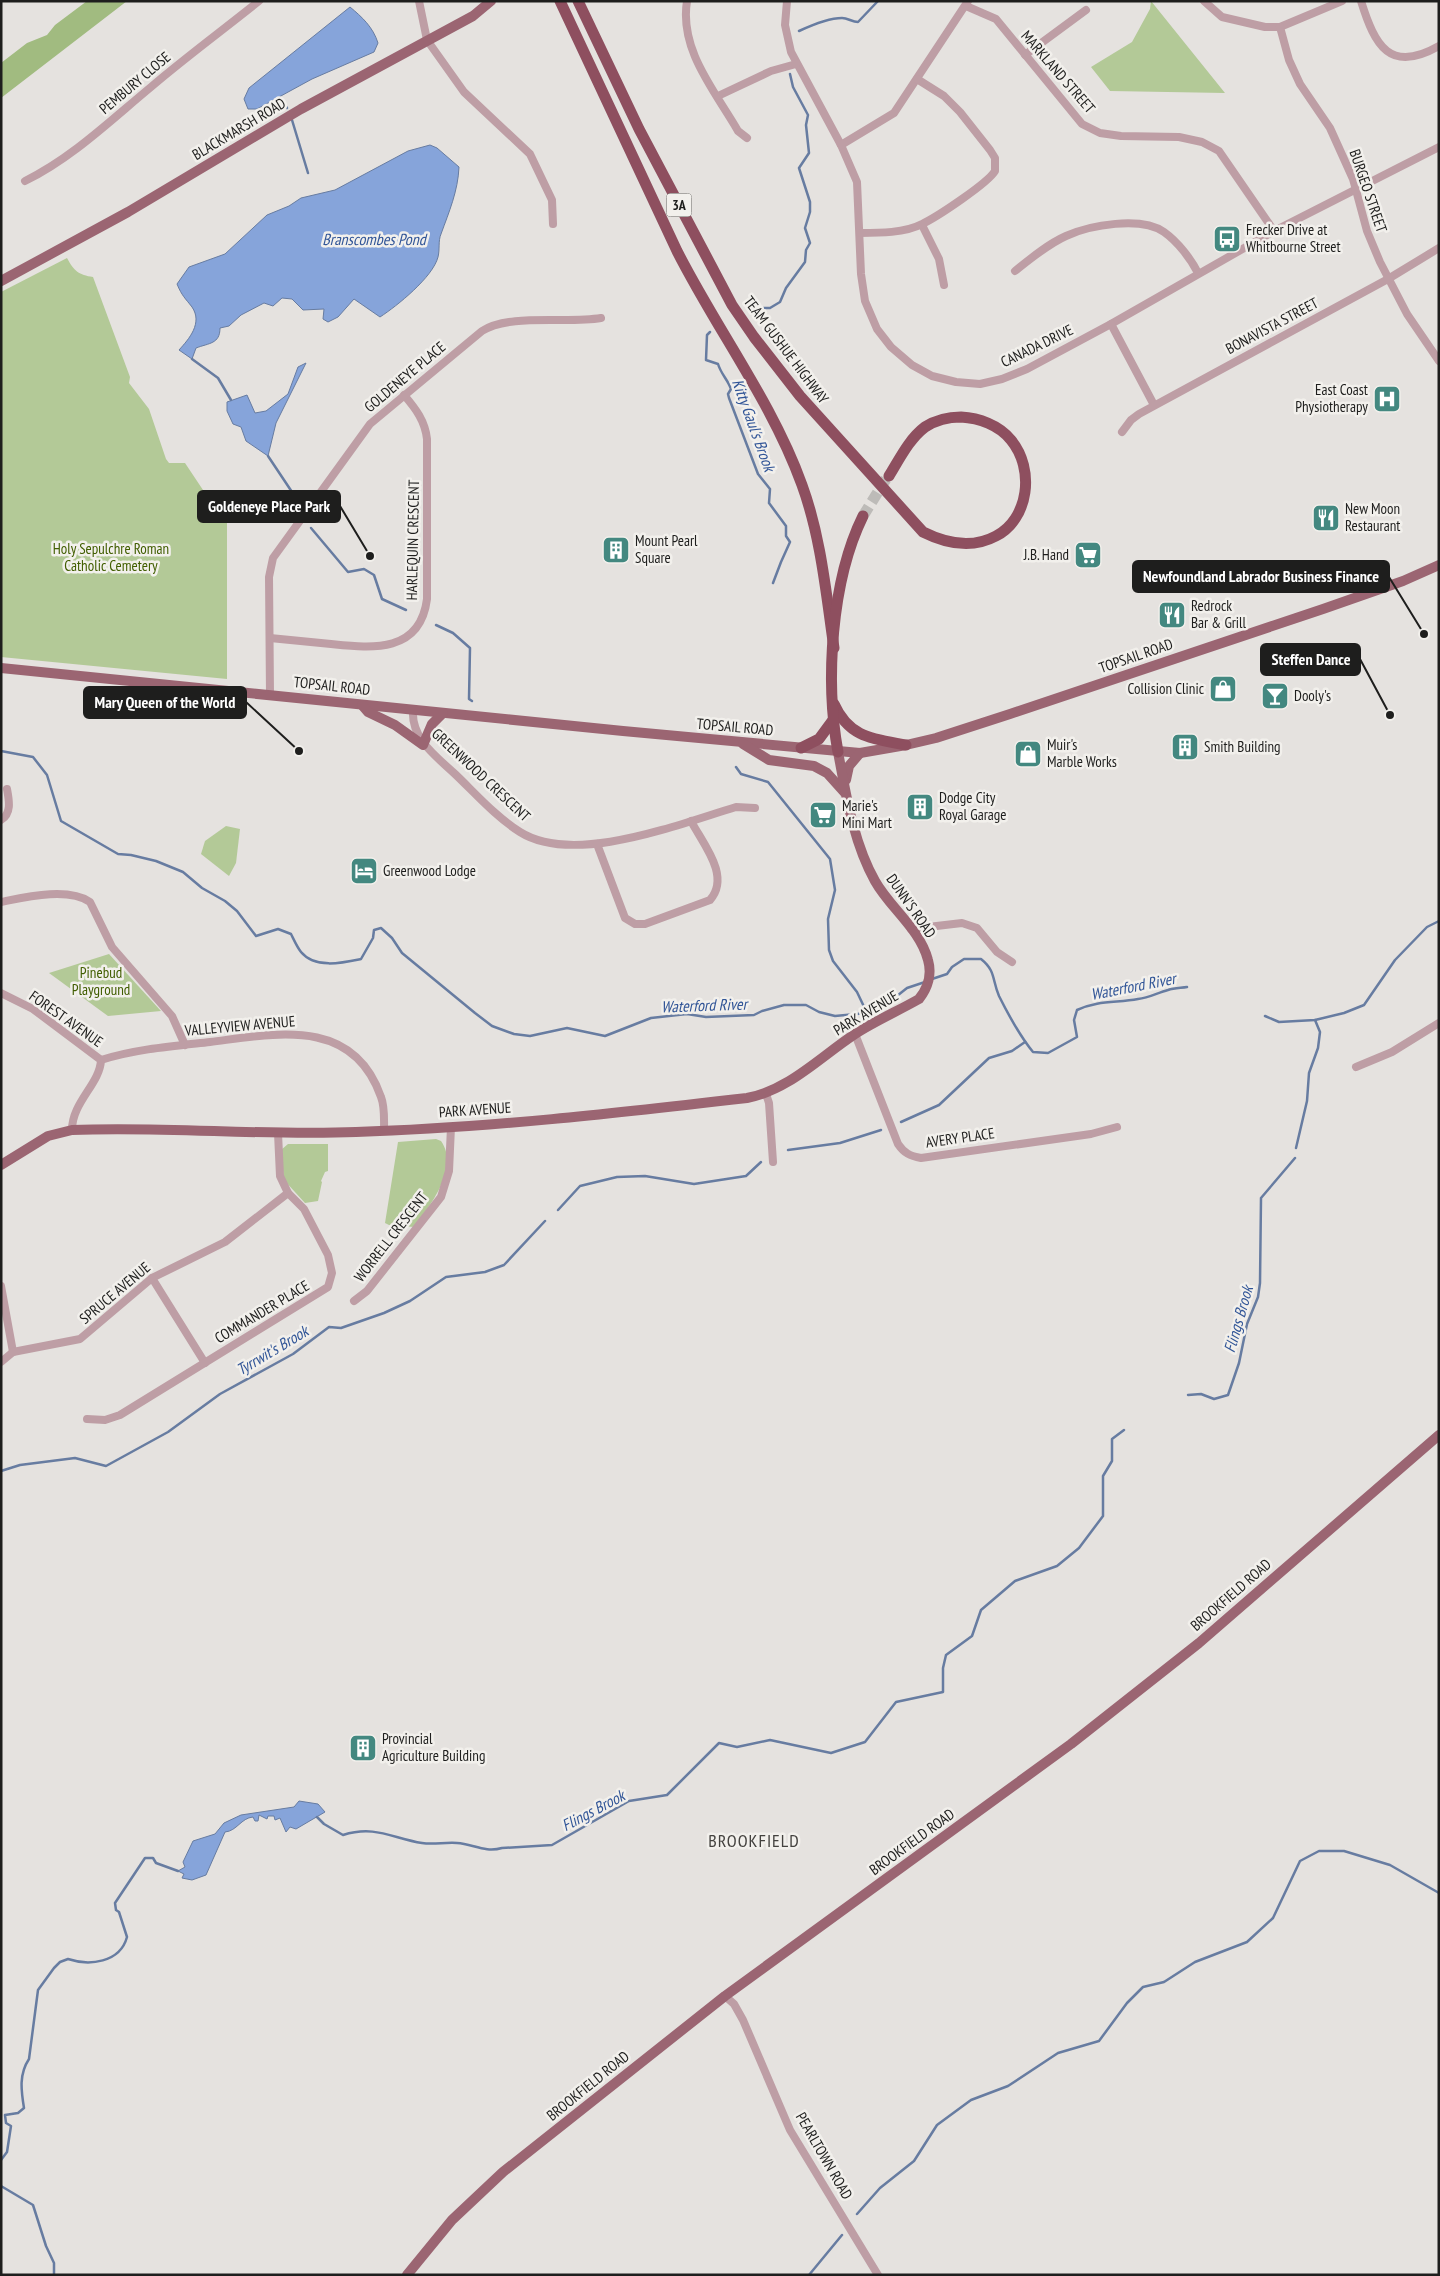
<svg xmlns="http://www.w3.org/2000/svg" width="1440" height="2276" font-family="'PT Sans Narrow',sans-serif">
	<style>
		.green { fill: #b3c997 }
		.forest { fill: #a1bb80 }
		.water { fill: #86a4da; stroke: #677ca1 }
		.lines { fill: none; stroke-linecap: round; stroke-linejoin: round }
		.stream { stroke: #677ca1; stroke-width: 2.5 }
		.highway-tunnel { stroke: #bdbbb8; stroke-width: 11; stroke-dasharray: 11 5.5; stroke-linecap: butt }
		.minor { stroke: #be9ea5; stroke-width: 8 }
		.major { stroke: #9b6572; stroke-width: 10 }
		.highway { stroke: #8e4f5f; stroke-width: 11 }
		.labels { text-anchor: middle; stroke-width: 5; stroke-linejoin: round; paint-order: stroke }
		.shield { fill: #f2f0ec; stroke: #5e5d5b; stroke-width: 1 }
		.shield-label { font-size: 14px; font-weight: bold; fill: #1e1e1d }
		.street-label { font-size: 15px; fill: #1e1e1d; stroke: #f2f0ec }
		.poi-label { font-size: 15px; fill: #1e1e1d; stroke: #f2f0ec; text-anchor: start }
		.park-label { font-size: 15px; fill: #415e00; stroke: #f2f0ec }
		.water-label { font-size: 16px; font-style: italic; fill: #315597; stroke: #f2f0ec }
		.quarter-label { font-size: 18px; letter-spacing: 1px; fill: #44423f; stroke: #f2f0ec }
		.leader { fill: none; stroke: #1e1e1d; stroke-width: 2 }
		.callout-dot { fill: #1e1e1d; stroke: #f2f0ec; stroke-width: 2 }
		.callout { fill: #1e1e1d; stroke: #1e1e1d; stroke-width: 2 }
		.callout-label { font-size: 16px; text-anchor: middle; font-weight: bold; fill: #fff }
	</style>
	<rect width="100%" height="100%" fill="#e5e2df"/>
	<g class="green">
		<polygon points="1151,1 1225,93 1110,91 1091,67 1132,42 1150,9"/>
		<path d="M67,258c7,13 12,17 26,19l37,100 -1,6 20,26 17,50 3,4h16l20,30 22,11v175l-226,-22v-365z"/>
		<polygon points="226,826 240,829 236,863 229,876 201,854 205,841"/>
		<polygon points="109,954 161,1011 108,1016 49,973"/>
		<path d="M436,1139l5,2c19,27 -11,65 -27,86l-25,-2 -4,-2 13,-81z"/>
		<polygon points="288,1144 328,1144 328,1171 325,1172 321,1181 322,1182 318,1201 305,1203 284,1180 281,1150"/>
	</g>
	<polygon class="forest" points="87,1 127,1 1,98 1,63 27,43 47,35 55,25"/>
	<g class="water">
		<path d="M350,7c12,10 23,20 28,36l-4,9 -62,27 -55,30h-9l-4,-10 5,-11z"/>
		<path d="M430,145l7,3 22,19c-1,24 -10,45 -18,67 -3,7 -1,15 -3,23 -5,20 -41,49 -58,60l-26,-18 -16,18 -10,5 -5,-3 1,-10 -21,1 -11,-11 -10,-1 -9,8 -9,-3 -23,12 -12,11 -9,2c0,16 -11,15 -24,20l-4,11 -13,-9c10,-11 24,-27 13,-43 -7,-9 -10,-11 -15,-23l12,-17 36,-13 42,-39 22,-9 12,-8 34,-8 73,-39z"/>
		<polygon points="306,363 276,423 268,456 246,441 241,427 233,424 227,411 227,402 247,395 255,413 266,411 288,394 298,367"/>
		<path d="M299,1801l19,3 7,8 -29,17 -6,-2 -4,5 -6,-14 -5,2 -1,-4h-6l-1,3 -8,-4 -1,6h-3l-2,-4c-12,1 -16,14 -28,15l-19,43 -14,5 -10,-2 2,-4 -6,-3 7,-4 -2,-5 10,-21 22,-7 9,-11 17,-8 53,-8z"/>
	</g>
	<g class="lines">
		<g class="stream">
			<path d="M799,31c13,-6 29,-13 43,-13 6,0 10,4 16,4l20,-21"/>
			<polyline points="280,98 287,108"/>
			<polyline points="292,120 308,173"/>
			<polyline points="752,308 770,308 780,302 786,288 805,262 806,250 810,243 805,228 810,212 810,202 799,168 809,153 806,125 808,115 793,87 790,74"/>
			<path d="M710,332l-3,3 -1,25 12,4c3,10 10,16 13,25l-3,5 1,4 29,76 12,15 -1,14 17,23v10l4,6 -9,20 -8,21"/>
			<polyline points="192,359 218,378 231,400"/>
			<polyline points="268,456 296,498"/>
			<polyline points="311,528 348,572 364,569 374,575 382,599 406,610"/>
			<polyline points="436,625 453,633 470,648 469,699 472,701"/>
			<path d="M1,751l32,6 14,18 14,46 57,33 13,1 25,6 27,11 19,16 23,13 12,10 19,25 22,-7 13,5c3,6 6,13 10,18 14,17 41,11 60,7l12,-21 1,-8 7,-2 11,10 10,15 73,60 17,13 22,8 16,2 37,-8 38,8 46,-18 36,-4 19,3 48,-2 8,-4 22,-6h22l13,7 16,4 32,-3 16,-6 24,-19 18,-6"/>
			<polyline points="736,767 741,774 768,782 830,859 835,890 828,919 829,950 833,961 857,992 867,1013"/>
			<path d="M932,979l15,-5 5,-7 12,-8h17c15,12 11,21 18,37 10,20 20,39 34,56l15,1 29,-16 -3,-17 3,-10c21,-10 40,-7 61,-11 11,-1 19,-6 30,-9 6,-2 13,-2 19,-3"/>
			<polyline points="1265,1016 1279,1022 1315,1020 1344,1013 1364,1005 1395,960 1427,927 1439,921"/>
			<polyline points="901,1122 939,1105 989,1058 1012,1051 1025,1042"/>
			<polyline points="1296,1148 1307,1101 1309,1073 1318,1048 1320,1032 1315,1020"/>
			<polyline points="788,1150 840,1143 881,1130"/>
			<polyline points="558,1210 580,1186 617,1177 645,1176 694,1184 746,1176 761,1162"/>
			<polyline points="1188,1395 1201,1394 1214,1399 1228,1395 1239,1363 1247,1324 1258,1297 1260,1283 1261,1198 1295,1158"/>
			<polyline points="1,1471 20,1465 75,1458 106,1466 168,1432 220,1394 293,1354 329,1327 341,1328 384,1313 410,1301 446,1277 485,1272 504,1265 545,1221"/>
			<path d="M317,1817l7,7 19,11c32,-10 49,3 79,8 11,2 23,-1 35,0 16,1 28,10 45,5l50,-3 77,-44 38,-6 52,-52 18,4 33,-7 61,13 34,-11 31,-40 47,-10v-24l3,-13 26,-19 9,-26 34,-29 42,-15 22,-18 24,-32v-40l9,-15v-22l12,-9"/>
			<path d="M1,2160l6,-8 4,-26 -5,-3 -1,-8 13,-2 6,-5c-3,-18 -5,-34 5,-49l9,-69 16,-22 6,-6 8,-3c21,7 52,4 59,-22l-8,-25 -3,-2 -1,-7 30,-45h8l3,5 22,8"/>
			<polyline points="1,2186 33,2205 46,2246 54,2263 54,2275"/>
			<polyline points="857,2214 880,2188 914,2161 937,2125 971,2100 1008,2086 1058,2053 1099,2041 1127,2003 1143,1987 1164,1982 1195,1962 1247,1942 1273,1918 1300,1861 1319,1851 1344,1851 1390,1865 1439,1893"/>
			<polyline points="809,2275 842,2235"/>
		</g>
		<polyline class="highway-tunnel" points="863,516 886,479"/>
		<g class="minor">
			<polyline points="419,1 427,40 464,92 530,154 552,200 553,224"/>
			<path d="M687,1c-8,49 28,90 51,130l9,7"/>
			<polyline points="787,1 785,25 791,52 841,145 857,182 861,274 865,301 877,329 891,347 912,365 932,376 956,382 980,384 1002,379 1027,369 1111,324 1274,231 1439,147"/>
			<polyline points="1204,1 1222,17 1265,27 1280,27 1342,1"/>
			<path d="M1361,1c14,45 29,73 78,45"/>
			<polyline points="966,6 996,19 1082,124 1100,133 1121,136 1179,137 1202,142 1219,151 1274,231"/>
			<polyline points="1280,27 1289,60 1300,84 1330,128 1353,179 1367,231 1380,262 1407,314 1439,361"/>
			<polyline points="1025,55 1086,10"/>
			<polyline points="718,96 771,71 796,64"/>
			<polyline points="841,145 894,113 968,1"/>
			<path d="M25,181c47,-23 86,-61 126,-94 35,-30 72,-57 108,-86"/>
			<polyline points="922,225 939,259 944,285"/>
			<path d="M860,233c19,0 45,0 62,-9 15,-7 66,-41 73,-53v-13l-5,-8 -30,-38 -16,-16 -27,-17"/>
			<path d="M1015,271c15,-12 33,-27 51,-35 24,-11 75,-20 98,-4 14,10 27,27 34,41"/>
			<polyline points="1111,324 1154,405"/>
			<polyline points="1122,432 1131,420 1139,414 1388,279 1439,248"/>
			<path d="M270,638c20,2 40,4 61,6 40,4 89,10 96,-45v-160c-2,-18 -11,-30 -23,-44"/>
			<path d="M270,695l-1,-118 4,-19 97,-134 112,-93c28,-18 84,-7 119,-13"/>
			<path d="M413,710c-2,29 23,46 42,64 20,19 41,43 65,58 54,34 159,-8 216,-25l19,1"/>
			<path d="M1,820c11,-7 8,-20 6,-31"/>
			<path d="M597,844l28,74 10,6h10l65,-24c21,-24 -7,-56 -19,-79"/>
			<path d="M1,902c25,-5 67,-15 89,0l22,45 60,69 13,29"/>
			<polyline points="911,929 962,923 977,928 997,952 1012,962"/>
			<path d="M1,993l32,16 68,51c-1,24 -29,42 -29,70"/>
			<path d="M855,1034l43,110c6,9 12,12 23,14l170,-24 26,-7"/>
			<path d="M101,1060c35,-11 73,-14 109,-18 65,-8 143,-26 171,55 4,10 3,23 3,34"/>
			<polyline points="1356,1067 1392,1052 1439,1023"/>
			<polyline points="766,1094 769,1103 773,1162"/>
			<polyline points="152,1278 205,1363"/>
			<polyline points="1,1286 13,1352"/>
			<polyline points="354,1301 367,1291 441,1197 449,1171 451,1127"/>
			<polyline points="1,1362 13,1352 80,1339 152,1278 225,1242 288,1193"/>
			<polyline points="87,1419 105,1420 120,1415 328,1287 332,1273 328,1255 304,1209 288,1193 280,1176 278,1133"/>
			<polyline points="725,1996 734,2004 743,2020 790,2130 878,2275"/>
		</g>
		<g class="major">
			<polyline points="1,281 128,212 301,109 473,16 491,1"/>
			<polyline points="1,668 623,731 860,753 906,745 936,738 1010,714 1323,609 1403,581 1439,565"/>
			<polyline points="362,705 368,712 395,725 423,745 432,724 443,713"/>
			<polyline points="743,744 769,760 814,766 827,773 845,793"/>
			<polyline points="846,780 849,766 860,753"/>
			<path d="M1,1165l47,-29 24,-6c95,-4 189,6 284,2 131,-4 261,-19 391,-34 42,-8 73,-41 108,-64 20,-13 43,-23 64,-35 9,-11 13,-25 9,-39 -8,-31 -38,-52 -53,-79 -22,-39 -29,-87 -37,-129"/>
			<polyline points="407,2275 452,2220 503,2172 725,1996 1071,1744 1199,1643 1439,1435"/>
		</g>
		<g class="highway">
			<path d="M560,1l117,250c40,79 95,151 125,234 19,52 24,108 32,163"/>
			<path d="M578,1l61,128 93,176 22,32 46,59 123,136c22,11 49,17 73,4 33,-17 39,-67 15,-96 -12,-15 -32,-22 -50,-23 -13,0 -25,3 -36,10 -16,12 -26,33 -36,49"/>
			<path d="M834,704c15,34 40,35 72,41"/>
			<polyline points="801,748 819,739 833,720"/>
			<path d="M838,752c-13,-71 -7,-171 25,-236"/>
		</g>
	</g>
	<defs>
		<g id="bus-square" transform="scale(1.4375)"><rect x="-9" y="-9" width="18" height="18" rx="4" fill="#438880" stroke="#f2f0ec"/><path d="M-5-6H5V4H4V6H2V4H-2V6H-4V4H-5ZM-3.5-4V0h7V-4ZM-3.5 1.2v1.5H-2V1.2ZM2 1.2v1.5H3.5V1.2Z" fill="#fff"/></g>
		<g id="hospital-square" transform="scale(1.4375)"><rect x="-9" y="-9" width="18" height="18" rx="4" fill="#438880" stroke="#f2f0ec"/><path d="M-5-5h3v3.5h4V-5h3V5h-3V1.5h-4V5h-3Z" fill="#fff"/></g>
		<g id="restaurant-square" transform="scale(1.4375)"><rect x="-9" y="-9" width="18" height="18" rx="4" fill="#438880" stroke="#f2f0ec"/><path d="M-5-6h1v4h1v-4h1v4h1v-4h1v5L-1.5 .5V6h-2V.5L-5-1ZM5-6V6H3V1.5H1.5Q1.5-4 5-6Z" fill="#fff"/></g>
		<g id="building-square" transform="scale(1.4375)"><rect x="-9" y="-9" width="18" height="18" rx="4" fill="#438880" stroke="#f2f0ec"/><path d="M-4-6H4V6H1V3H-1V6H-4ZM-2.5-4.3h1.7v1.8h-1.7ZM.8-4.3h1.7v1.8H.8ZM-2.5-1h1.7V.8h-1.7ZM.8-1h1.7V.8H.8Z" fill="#fff"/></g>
		<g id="supermarket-square" transform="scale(1.4375)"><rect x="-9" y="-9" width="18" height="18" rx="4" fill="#438880" stroke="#f2f0ec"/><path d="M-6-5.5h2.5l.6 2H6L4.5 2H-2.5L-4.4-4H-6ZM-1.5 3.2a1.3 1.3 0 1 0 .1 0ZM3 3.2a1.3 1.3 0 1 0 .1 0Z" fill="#fff"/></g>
		<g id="shop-square" transform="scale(1.4375)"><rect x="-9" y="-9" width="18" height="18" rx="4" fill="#438880" stroke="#f2f0ec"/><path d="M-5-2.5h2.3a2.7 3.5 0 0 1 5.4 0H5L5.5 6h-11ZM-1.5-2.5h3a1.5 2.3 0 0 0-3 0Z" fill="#fff"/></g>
		<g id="bar-square" transform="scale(1.4375)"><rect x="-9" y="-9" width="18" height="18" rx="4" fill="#438880" stroke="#f2f0ec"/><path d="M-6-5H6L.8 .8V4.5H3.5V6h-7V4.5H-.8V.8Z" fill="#fff"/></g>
		<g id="hotel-square" transform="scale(1.4375)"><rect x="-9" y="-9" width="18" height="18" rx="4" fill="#438880" stroke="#f2f0ec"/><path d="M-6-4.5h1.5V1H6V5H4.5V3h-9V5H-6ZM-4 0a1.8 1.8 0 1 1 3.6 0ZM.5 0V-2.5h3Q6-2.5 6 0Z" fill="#fff"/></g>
	</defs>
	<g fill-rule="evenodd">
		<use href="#bus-square" x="1227" y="239"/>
		<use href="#hospital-square" x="1387" y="399"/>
		<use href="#restaurant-square" x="1326" y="518"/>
		<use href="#building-square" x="616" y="550"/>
		<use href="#supermarket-square" x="1088" y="555"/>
		<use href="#restaurant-square" x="1172" y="615"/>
		<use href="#shop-square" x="1223" y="689"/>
		<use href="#bar-square" x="1275" y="696"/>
		<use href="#building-square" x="1185" y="747"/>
		<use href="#shop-square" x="1028" y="754"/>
		<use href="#building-square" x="920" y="807"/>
		<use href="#supermarket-square" x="823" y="815"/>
		<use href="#hotel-square" x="364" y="871"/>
		<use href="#building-square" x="363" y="1748"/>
	</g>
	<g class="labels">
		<rect class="shield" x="666.5" y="193.5" width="25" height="23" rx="4"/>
		<g class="shield-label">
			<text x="679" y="210">3A</text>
		</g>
		<g class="street-label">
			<text transform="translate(1058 72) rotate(49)" y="5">MARKLAND STREET</text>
			<text transform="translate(135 83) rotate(-40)" y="5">PEMBURY CLOSE</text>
			<text transform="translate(239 129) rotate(-31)" y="5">BLACKMARSH ROAD</text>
			<text transform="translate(1368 191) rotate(71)" y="5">BURGEO STREET</text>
			<text transform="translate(1272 326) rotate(-28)" y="5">BONAVISTA STREET</text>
			<text transform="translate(1037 346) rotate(-26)" y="5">CANADA DRIVE</text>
			<text transform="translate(786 350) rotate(53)" y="5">TEAM GUSHUE HIGHWAY</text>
			<text transform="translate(405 377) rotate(-40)" y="5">GOLDENEYE PLACE</text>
			<text transform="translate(413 540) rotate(-89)" y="5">HARLEQUIN CRESCENT</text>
			<text transform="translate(1136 656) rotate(-19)" y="5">TOPSAIL ROAD</text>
			<text transform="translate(332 686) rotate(6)" y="5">TOPSAIL ROAD</text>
			<text transform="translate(735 727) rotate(5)" y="5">TOPSAIL ROAD</text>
			<text transform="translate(481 775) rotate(43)" y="5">GREENWOOD CRESCENT</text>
			<text transform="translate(911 906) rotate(55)" y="5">DUNN'S ROAD</text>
			<text transform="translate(866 1013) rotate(-31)" y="5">PARK AVENUE</text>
			<text transform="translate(66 1019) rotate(35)" y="5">FOREST AVENUE</text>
			<text transform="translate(240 1026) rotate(-5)" y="5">VALLEYVIEW AVENUE</text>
			<text transform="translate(475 1110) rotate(-4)" y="5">PARK AVENUE</text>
			<text transform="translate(960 1138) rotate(-8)" y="5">AVERY PLACE</text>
			<text transform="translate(391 1237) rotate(-52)" y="5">WORRELL CRESCENT</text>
			<text transform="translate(115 1293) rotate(-40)" y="5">SPRUCE AVENUE</text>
			<text transform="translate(262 1312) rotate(-31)" y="5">COMMANDER PLACE</text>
			<text transform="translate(1231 1595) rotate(-41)" y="5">BROOKFIELD ROAD</text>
			<text transform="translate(912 1842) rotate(-36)" y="5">BROOKFIELD ROAD</text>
			<text transform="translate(588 2086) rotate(-39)" y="5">BROOKFIELD ROAD</text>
			<text transform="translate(824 2156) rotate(60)" y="5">PEARLTOWN ROAD</text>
		</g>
		<g class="poi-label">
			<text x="1246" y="235">Frecker Drive at<tspan x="1246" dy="17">Whitbourne Street</tspan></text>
			<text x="1368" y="395" text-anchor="end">East Coast<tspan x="1368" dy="17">Physiotherapy</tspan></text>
			<text x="1345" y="514">New Moon<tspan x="1345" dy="17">Restaurant</tspan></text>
			<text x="635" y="546">Mount Pearl<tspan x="635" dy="17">Square</tspan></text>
			<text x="1069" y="560" text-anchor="end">J.B. Hand</text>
			<text x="1191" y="611">Redrock<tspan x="1191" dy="17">Bar &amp; Grill</tspan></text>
			<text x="1204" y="694" text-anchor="end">Collision Clinic</text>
			<text x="1294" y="701">Dooly's</text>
			<text x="1047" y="750">Muir's<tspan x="1047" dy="17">Marble Works</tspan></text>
			<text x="1204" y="752">Smith Building</text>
			<text x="939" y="803">Dodge City<tspan x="939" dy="17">Royal Garage</tspan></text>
			<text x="842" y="811">Marie's<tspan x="842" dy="17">Mini Mart</tspan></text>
			<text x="383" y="876">Greenwood Lodge</text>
			<text x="382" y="1744">Provincial<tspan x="382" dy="17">Agriculture Building</tspan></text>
		</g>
		<g class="park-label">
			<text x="111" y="554">Holy Sepulchre Roman<tspan x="111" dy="17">Catholic Cemetery</tspan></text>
			<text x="101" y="978">Pinebud<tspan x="101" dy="17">Playground</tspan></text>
		</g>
		<g class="water-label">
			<text x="374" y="245">Branscombes Pond</text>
			<text transform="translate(754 425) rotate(70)" y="6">Kitty Gaul's Brook</text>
			<text transform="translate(1133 986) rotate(-11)" y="6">Waterford River</text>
			<text transform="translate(704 1005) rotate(-2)" y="6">Waterford River</text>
			<text transform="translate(1238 1319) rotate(-74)" y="6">Flings Brook</text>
			<text transform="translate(272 1350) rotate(-31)" y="6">Tyrrwit's Brook</text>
			<text transform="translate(593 1810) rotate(-28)" y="6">Flings Brook</text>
		</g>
		<g class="quarter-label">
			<text x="754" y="1847">BROOKFIELD</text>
		</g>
	</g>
	<path class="leader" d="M370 556L340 506M1424 634L1389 577M1390 715L1360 659M299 751L246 702"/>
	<g class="callout-dot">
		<circle cx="370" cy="556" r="5"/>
		<circle cx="1424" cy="634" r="5"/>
		<circle cx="1390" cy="715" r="5"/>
		<circle cx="299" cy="751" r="5"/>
	</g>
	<g class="callout">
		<rect x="198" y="491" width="142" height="31" rx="5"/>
		<rect x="1133" y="561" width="256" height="31" rx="5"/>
		<rect x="1261" y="644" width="99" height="31" rx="5"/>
		<rect x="84" y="687" width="162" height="31" rx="5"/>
	</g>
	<g class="callout-label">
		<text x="269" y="512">Goldeneye Place Park</text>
		<text x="1261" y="582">Newfoundland Labrador Business Finance</text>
		<text x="1311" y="665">Steffen Dance</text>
		<text x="165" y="708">Mary Queen of the World</text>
	</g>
	<rect width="1440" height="2276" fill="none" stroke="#1e1e1d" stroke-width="5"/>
</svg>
